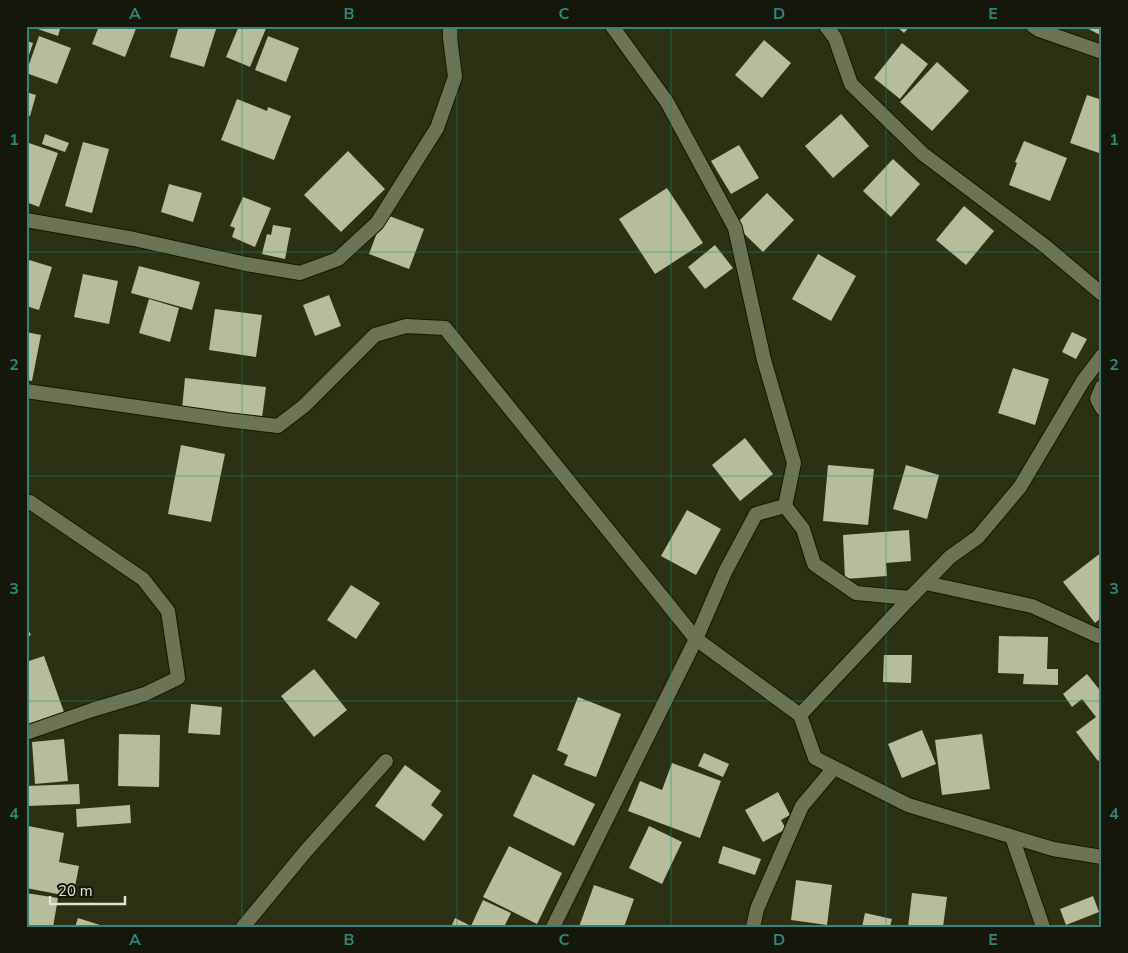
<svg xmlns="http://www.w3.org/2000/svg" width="1128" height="953" font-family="'Nunito Sans',sans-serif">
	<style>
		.building { fill: #b6bd9a }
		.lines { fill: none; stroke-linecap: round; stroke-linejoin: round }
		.minor-casing { stroke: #141800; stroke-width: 16 }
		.minor { stroke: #6d7353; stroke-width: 14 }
		.grid { fill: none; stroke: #2e867d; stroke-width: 1; stroke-opacity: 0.55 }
		.neatline { fill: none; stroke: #2e867d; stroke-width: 2 }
		.grid-label { font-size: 16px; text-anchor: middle; font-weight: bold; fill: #2e867d }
	</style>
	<rect width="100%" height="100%" fill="#2c3113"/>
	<g class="building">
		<polygon points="29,26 61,26 58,36"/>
		<polygon points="99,26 137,26 125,57 92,44"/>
		<polygon points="179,26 217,26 204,67 170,57"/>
		<polygon points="239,26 267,26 250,67 226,57"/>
		<polygon points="896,26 910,26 904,33"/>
		<polygon points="1083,26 1102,26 1102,31 1100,35"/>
		<polygon points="39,36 71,48 57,84 26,73"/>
		<polygon points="268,36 299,48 286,82 255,70"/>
		<polygon points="764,40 791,63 762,98 735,75"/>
		<polygon points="26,41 33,43 27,61 26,61"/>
		<polygon points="902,43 928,64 900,99 874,78"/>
		<polygon points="937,62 969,91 932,131 900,102"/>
		<polygon points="26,92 36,95 30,116 26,115"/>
		<polygon points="1087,95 1102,100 1102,154 1070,143"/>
		<polygon points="237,99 267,111 268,107 291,116 274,160 221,140"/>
		<polygon points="841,114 869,146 833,178 805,146"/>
		<polygon points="45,134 69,143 65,152 42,144"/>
		<polygon points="1024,141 1067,158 1050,201 1009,185 1017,163 1015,162"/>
		<polygon points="26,142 58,153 39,207 26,202"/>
		<polygon points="83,142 109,149 92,213 65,206"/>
		<polygon points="739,145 759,178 731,194 711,161"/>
		<polygon points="348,151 385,189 341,232 304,195"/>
		<polygon points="893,159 920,184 891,217 863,191"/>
		<polygon points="169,184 202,193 193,222 161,212"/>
		<polygon points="667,188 703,243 655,274 619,219"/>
		<polygon points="767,193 794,220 763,252 735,225"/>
		<polygon points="243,197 271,208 255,247 232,237 235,228 230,226"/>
		<polygon points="964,206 994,231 966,265 936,240"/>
		<polygon points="384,214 424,229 409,269 369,254"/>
		<polygon points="273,225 291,228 285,259 262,254 267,234 271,235"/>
		<polygon points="715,245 733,268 705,289 688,267"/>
		<polygon points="818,254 856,276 831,321 792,299"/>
		<polygon points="26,259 52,267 39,310 26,306"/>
		<polygon points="139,266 200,282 192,310 131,293"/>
		<polygon points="83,274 118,281 109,324 74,317"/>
		<polygon points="329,295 341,326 315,336 303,305"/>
		<polygon points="149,299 179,308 170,342 139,333"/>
		<polygon points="215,309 262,315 256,357 209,350"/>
		<polygon points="26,332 41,335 32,381 26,380"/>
		<polygon points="1072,332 1087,339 1076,359 1062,352"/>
		<polygon points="1013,368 1049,379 1035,425 998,413"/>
		<polygon points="185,378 266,387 262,418 182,409"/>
		<polygon points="745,438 773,474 740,501 712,465"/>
		<polygon points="181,445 225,454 211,522 168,514"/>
		<polygon points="828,465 874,469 868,525 823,521"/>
		<polygon points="906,465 939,475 927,519 893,509"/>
		<polygon points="687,510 721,529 696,575 661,556"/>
		<polygon points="909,530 911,561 886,563 887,576 845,579 843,535"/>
		<polygon points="1102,552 1102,617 1095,623 1063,582"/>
		<polygon points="351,585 380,603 356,639 327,620"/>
		<polygon points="26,626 31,635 26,638"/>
		<polygon points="999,636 1048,637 1047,669 1058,669 1058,685 1023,684 1024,674 998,673"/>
		<polygon points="884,655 912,655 911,683 883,682"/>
		<polygon points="44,656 64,712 26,725 26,662"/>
		<polygon points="314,669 347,710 314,737 281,696"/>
		<polygon points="1087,674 1102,693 1102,758 1098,761 1076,732 1096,717 1082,699 1072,707 1063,694"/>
		<polygon points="578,697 621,714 596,777 564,765 568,755 557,750"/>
		<polygon points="191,704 222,707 220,735 188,733"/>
		<polygon points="922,730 936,764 902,778 888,744"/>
		<polygon points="119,734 160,735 159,787 118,786"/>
		<polygon points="982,734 990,789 942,795 935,740"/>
		<polygon points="64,739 68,781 35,784 32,742"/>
		<polygon points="704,753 729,764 723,777 698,766"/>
		<polygon points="672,763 721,781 700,838 628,811 640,781 662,790"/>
		<polygon points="405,765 441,791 431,805 443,815 424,841 375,806"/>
		<polygon points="533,774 595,804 574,846 513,816"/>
		<polygon points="79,784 80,804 27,806 26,786"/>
		<polygon points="778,792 790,815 781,820 786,829 763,842 745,810"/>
		<polygon points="130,805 131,823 77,827 76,809"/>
		<polygon points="28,826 64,833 59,862 79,866 73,897 26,888 26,836"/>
		<polygon points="649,826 682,842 662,884 629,868"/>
		<polygon points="509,846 562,873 537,924 483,897"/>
		<polygon points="723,846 761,859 755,875 718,863"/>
		<polygon points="796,880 832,885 827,925 791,920"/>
		<polygon points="594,885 634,899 624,927 579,927"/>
		<polygon points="26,893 58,898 53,927 26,927"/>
		<polygon points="912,893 947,897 943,927 908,927"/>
		<polygon points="1093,896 1099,912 1066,925 1060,909"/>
		<polygon points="483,900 511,913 504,927 451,927 455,918 471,926"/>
		<polygon points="865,913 892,919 890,927 862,927"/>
		<polygon points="78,918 103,926 103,927 75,927"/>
	</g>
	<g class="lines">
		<g class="minor-casing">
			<g id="minor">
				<polyline points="612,26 667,102 735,228 764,360 794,463 785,506"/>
				<polyline points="826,26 835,38 851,84 923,154 1045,246 1102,294"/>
				<polyline points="1033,26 1039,30 1102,52"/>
				<polyline points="26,220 134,239 246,264 300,273 338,259 377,223 437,128 455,77 450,38 450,26"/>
				<polyline points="1102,387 1097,399 1102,408"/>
				<polyline points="26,391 227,420 278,426 304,406 375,335 406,326 445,328 696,639 800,715 815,758 908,805 1053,849 1102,857"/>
				<polyline points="26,502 30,502 143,579 168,611 178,678 145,694 92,710 26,733"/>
				<polyline points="926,583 1032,606 1098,636 1102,635"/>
				<polyline points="800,715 910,598"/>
				<polyline points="1012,837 1043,927"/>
				<polyline points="243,927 305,852 386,761"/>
				<polyline points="553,927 696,639 725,572 756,514 785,506 803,529 814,564 856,593 910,598 950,557 978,537 1020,487 1083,381 1102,356"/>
				<polyline points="753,927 757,909 802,806 834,768"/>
			</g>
		</g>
		<use href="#minor" class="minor"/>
	</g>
	<path class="grid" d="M242,26v901M457,26v901M671,26v901M886,26v901M26,252h1076M26,476h1076M26,701h1076"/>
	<rect width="1128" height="953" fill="none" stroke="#15170a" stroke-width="55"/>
	<path d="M50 896v8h75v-8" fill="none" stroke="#e0e4d2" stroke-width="2.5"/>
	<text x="58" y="896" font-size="15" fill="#e0e4d2" stroke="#15170a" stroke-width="4" paint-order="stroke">20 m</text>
	<rect x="28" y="28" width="1072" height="898" class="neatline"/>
	<g class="grid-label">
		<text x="135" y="19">A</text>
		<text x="349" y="19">B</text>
		<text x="564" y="19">C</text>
		<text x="779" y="19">D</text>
		<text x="993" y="19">E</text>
		<text x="14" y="145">1</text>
		<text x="1114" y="145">1</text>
		<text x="14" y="370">2</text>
		<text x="1114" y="370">2</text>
		<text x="14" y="594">3</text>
		<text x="1114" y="594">3</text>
		<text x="14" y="819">4</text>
		<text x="1114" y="819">4</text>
		<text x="135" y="945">A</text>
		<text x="349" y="945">B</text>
		<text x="564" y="945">C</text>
		<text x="779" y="945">D</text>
		<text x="993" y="945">E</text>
	</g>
</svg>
